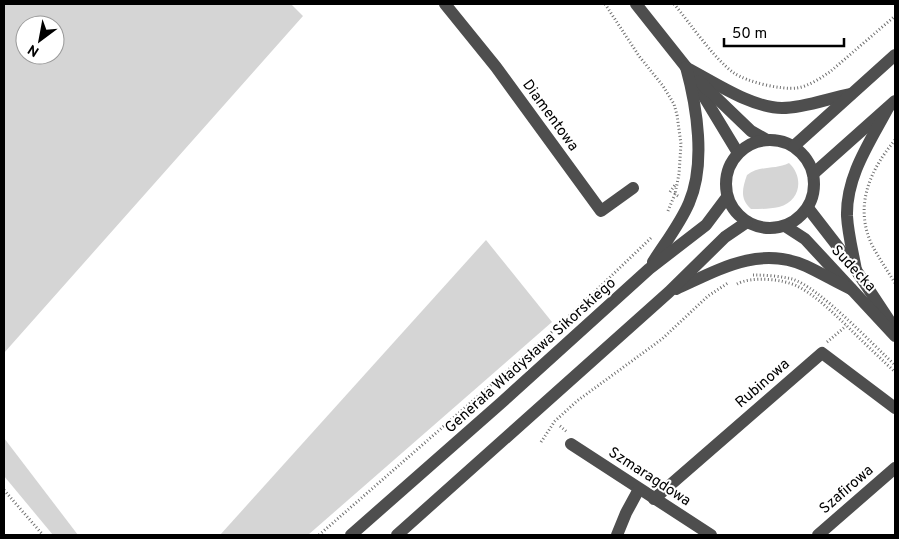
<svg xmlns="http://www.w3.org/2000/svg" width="899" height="539" font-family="Overpass,sans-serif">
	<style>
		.green { fill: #d5d5d5; fill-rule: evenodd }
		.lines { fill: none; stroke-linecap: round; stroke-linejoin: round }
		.path { stroke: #707070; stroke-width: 3; stroke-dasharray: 1 2.5; stroke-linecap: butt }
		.minor { stroke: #4e4e4e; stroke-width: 12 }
		.labels { text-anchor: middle; stroke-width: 4; stroke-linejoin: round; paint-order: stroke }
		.street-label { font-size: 15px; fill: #000; stroke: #fff }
	</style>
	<rect width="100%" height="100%" fill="#fff"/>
	<g class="green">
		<path d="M4,4h287l12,12 -299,337zM25,25h30v30h-30z"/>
		<path d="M789,163c15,14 12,38 -10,44 -9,2 -19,2 -28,2 -11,-10 -9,-20 -4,-34 13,-10 28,-5 42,-12z"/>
		<polygon points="486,240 552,322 308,535 220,535"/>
		<polygon points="4,438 78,535 53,535 4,476"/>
	</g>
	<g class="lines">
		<g class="path">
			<polyline points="605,4 639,56 663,86 674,104 677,115 681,144 679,174 675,194"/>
			<path d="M674,4c16,19 40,55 60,69 13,9 47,17 63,15 12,-2 24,-10 34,-17l64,-55"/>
			<path d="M895,140c-24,29 -41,64 -24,103 7,14 16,27 24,40"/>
			<polyline points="670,192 675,185"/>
			<polyline points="668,211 675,194 678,196"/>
			<path d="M753,275c12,0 27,1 39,4 27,8 80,65 103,86"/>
			<path d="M737,284c14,-8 46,-5 60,2 18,9 33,24 48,38 16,16 33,32 50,48"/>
			<polyline points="827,342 846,326"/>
			<polyline points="560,426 567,432"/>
			<polyline points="541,442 555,421 577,401 662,339 708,296 728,283"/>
			<polyline points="4,490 43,535"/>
			<polyline points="319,535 561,324 652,237"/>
		</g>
		<g class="minor">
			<polyline points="445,4 496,67 601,211 633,188"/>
			<polyline points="636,4 686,67 738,153"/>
			<path d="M687,68c27,14 65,40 95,40 23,0 47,-10 69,-14"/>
			<polyline points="699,81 751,131 767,140"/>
			<circle cx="770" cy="184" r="44"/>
			<polyline points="794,146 895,55"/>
			<polyline points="813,174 895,101"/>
			<polyline points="808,208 856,270 891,323"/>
			<polyline points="785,226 805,239 895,336"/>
			<path d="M653,262c12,-19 27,-38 36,-59 17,-39 8,-96 -3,-136"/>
			<path d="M856,270c-3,-17 -8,-36 -9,-54 -1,-40 23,-74 41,-108"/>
			<path d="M676,289c42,-19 83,-44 130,-23 15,7 30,16 45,23"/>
			<polyline points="571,444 711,535"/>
			<polyline points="654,499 822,353 895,408"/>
			<polyline points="351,535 501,403 649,269 706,225 727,197"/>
			<polyline points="397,535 669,292 725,237 747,222"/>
			<polyline points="617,535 626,513 639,489"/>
			<polyline points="818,535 895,468"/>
		</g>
	</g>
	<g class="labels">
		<g class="street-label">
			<text transform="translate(551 115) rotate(54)" y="5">Diamentowa</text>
			<text transform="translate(854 268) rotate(47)" y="5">Sudecka</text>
			<text transform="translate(530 355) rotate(-42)" y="5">Generała Władysława Sikorskiego</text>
			<text transform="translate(762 383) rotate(-41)" y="5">Rubinowa</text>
			<text transform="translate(650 476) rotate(33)" y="5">Szmaragdowa</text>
			<text transform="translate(846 489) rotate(-41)" y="5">Szafirowa</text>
		</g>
	</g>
	<rect width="899" height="539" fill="none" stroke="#000000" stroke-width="10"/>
	<g transform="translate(40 40) rotate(212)"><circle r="24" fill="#ffffff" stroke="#999999"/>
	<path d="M0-4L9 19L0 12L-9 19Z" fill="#000000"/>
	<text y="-8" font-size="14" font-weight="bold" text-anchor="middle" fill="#000000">N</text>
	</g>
	<path d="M724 38v8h120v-8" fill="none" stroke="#000000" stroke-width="2.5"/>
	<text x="732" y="38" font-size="15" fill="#000000" stroke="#ffffff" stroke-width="4" paint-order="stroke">50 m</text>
</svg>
